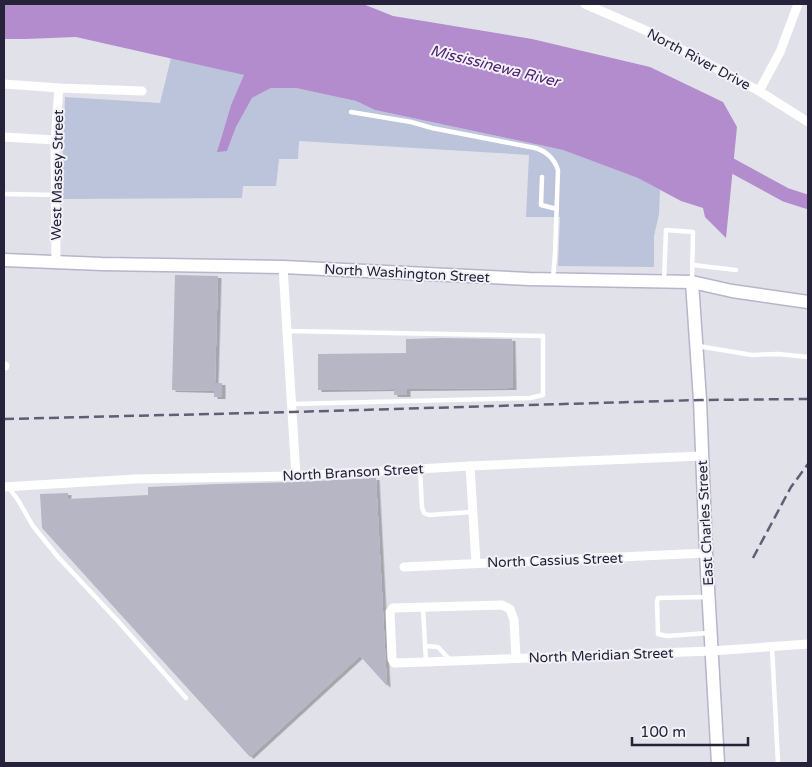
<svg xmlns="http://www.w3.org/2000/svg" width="812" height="767" font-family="'Varela Round',sans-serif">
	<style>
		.green { fill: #bbc4da }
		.water { fill: #b28ccc }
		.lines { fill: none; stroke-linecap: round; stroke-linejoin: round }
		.river { stroke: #b28ccc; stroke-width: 14 }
		.building { fill: #b7b6c4; filter: url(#shadow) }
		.secondary-casing { stroke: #b6b5c9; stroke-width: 15 }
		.lane { stroke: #fff; stroke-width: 4.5 }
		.street { stroke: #fff; stroke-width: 9 }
		.secondary { stroke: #fff; stroke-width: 12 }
		.rail { stroke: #615d75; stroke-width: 2.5; stroke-dasharray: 10 5; stroke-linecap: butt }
		.labels { text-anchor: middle; stroke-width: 4; stroke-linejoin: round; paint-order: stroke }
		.street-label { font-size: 14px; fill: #262239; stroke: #f1f1f7 }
		.water-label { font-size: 15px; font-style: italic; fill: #522170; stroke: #f1f1f7 }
	</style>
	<defs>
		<filter id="shadow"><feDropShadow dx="3.5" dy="2" stdDeviation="0" flood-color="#0004"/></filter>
	</defs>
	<rect width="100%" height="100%" fill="#e1e1ea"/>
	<polygon class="green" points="171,58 245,75 231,105 220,142 227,151 236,127 252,98 271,88 296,88 356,101 375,110 563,150 639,178 660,190 659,214 654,236 654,267 558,266 560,217 526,217 529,155 299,141 298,159 279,159 276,186 243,186 242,198 61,199 65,97 160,103"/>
	<polygon class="water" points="4,4 363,4 393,16 532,39 650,67 723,102 737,127 726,238 705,217 703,208 681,201 638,178 563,150 375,110 356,101 296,88 271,88 252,98 236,127 227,151 217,152 231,105 244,75 76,37 25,39 4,39"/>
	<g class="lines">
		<polyline class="river" points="718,158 786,195 808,202"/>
	</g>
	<g class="building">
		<polygon points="175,275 218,276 215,383 222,383 222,397 214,397 214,391 172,390"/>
		<polygon points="442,338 512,339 513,388 407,389 407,395 394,395 394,389 318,390 318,354 406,353 406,339"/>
		<polygon points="376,478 387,686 360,656 250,757 42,528 40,494 68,493 68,499 148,495 148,487 218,484 296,482"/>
	</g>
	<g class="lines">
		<g class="secondary-casing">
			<g id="secondary">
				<polyline points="4,260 102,264 283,267 529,279 692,282 732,291 808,302"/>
				<polyline points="692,282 700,400 706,553 718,763"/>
			</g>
		</g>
		<g class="lane">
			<path d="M351,112l60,10 21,6 103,20c11,3 19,10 23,22l-3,85 -2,23"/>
			<polyline points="542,177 541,205 557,209"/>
			<polyline points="4,194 55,195"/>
			<polyline points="693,265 736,270"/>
			<polyline points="664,281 666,230 693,232 692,281"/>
			<polyline points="287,331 543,336 543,395 530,398 292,404"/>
			<polyline points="698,346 752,355 778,354 808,357"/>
			<polyline points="420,469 422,507 424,513 429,515 472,512"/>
			<polyline points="9,488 18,500 33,526 58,557 116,619 186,698"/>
			<polyline points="707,597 658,598 657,602 658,634 667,636 709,633"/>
			<polyline points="423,608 426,662"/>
			<polyline points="425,646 438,647 450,660"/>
			<polyline points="772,647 778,763"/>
		</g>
		<g class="street">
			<polyline points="585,4 647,31 759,91 808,122"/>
			<polyline points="4,84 59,88 142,91"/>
			<polyline points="759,91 780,52 798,4"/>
			<polyline points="4,137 55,140"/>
			<polyline points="56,262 55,140 59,88"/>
			<polyline points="283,267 296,476"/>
			<polyline points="4,366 5,366"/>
			<polyline points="470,466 476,563"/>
			<polyline points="4,487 135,479 296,476 470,466 702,456"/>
			<polyline points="404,567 706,553"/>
			<polyline points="516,658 514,620 510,609 502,605 393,608 390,612 392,659 394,663 426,662 711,651 808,644"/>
		</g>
		<use href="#secondary" class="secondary"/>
		<g class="rail">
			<polyline points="4,419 292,412 700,400 808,399"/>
			<polyline points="753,558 791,487 808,464"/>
		</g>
	</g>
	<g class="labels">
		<g class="street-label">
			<text transform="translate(699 59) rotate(28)" y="5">North River Drive</text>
			<text transform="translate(57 175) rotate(-89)" y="5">West Massey Street</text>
			<text transform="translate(407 273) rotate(3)" y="5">North Washington Street</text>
			<text transform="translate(353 472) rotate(-3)" y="5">North Branson Street</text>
			<text transform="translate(705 523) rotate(-93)" y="5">East Charles Street</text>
			<text transform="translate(555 560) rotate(-2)" y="5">North Cassius Street</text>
			<text transform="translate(601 655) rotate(-2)" y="5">North Meridian Street</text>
		</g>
		<g class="water-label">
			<text transform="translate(495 66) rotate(14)" y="5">Mississinewa River</text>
		</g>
	</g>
	<rect width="812" height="767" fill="none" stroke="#262239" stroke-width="10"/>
	<path d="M632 737v8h116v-8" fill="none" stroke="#262239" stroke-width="2.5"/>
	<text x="640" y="737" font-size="15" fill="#262239" stroke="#f1f1f7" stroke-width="4" paint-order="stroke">100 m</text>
</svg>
